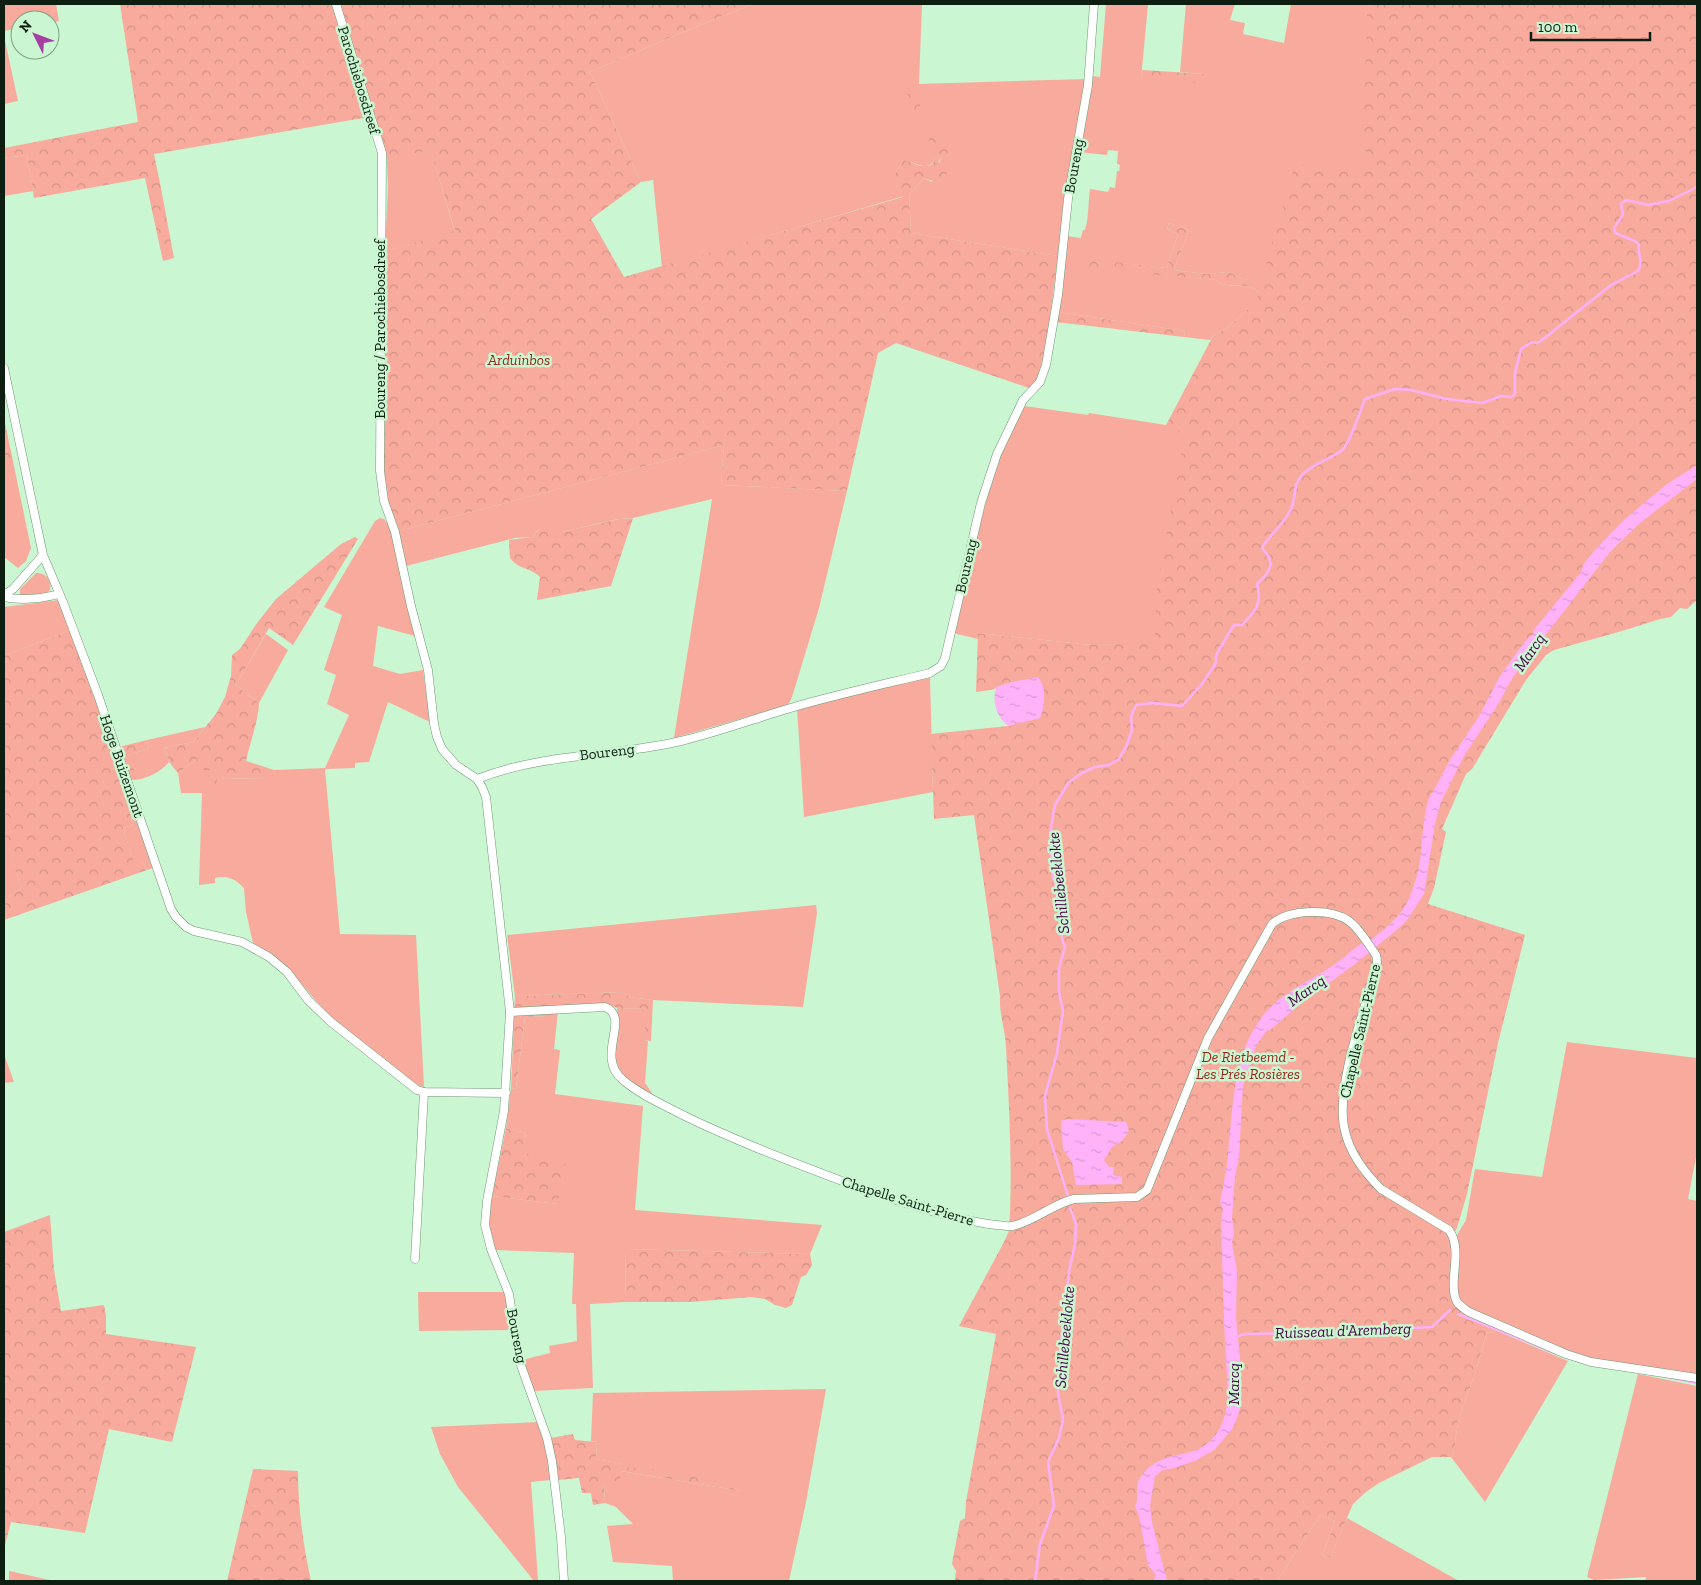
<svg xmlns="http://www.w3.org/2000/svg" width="1701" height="1585" font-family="'Zilla Slab',serif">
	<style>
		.green { fill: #f8aa9d; fill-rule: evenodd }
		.forest { fill: url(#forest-crowns) }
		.water { fill: url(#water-ripples) }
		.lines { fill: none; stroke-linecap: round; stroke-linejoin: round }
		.stream { stroke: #ffb2f8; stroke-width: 2.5 }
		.minor-casing { stroke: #6e9775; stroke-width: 9 }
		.minor { stroke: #fff; stroke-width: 8 }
		.labels { text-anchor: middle; stroke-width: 5; stroke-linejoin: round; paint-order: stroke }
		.street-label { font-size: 15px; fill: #0e1e11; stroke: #caf6d1 }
		.park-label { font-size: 15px; font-style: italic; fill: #9c251a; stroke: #caf6d1 }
		.water-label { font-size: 16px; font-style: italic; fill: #480246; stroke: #caf6d1 }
	</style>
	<defs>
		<pattern id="forest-crowns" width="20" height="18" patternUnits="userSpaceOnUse" patternTransform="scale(1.25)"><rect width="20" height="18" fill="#f8aa9d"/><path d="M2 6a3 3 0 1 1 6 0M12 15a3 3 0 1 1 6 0" fill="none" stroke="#d39286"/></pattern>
		<pattern id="water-ripples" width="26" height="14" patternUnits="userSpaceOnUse" patternTransform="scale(1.25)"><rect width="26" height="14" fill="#ffb2f8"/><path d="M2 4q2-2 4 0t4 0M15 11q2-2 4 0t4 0" fill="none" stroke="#d999d4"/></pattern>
	</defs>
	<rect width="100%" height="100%" fill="#caf6d1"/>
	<g class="green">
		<polygon points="4,4 56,4 59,21 50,23 50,20 20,20 20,28 4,31"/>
		<path d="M753,4h169l-3,80 167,-5 -18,104 -10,73 -147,-23 -2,-38 15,-17 8,4 9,-24 -9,-12c2,5 5,11 1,16 -8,10 -20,-2 -30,-1 -11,13 -10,23 1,35l-242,71 -9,-87 -12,2 -51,-110 93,-40z"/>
		<path d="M1106,4h42l-7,75 63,-5 -24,-2 6,-68h49l-5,16 15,3 -2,11 41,9 7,-39h79l-1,2 90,34 -304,604 -64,1 -112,-12 -1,6 -25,-6 23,-95 22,-79 26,-53 64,9 1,-2 77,12 -1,2 81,-116 -18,16 -15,9 -3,4 -26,-3 1,-6 -128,-19 9,-76 15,2 2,-8h2c4,-13 3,-27 5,-41l18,3 2,-5 5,1 2,-17h2l1,-6 -3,-1 1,-13 -10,-1 -1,5 -28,-3 12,-76 9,1zM1169,223l20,7 -15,40 32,4 21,-2 7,2 5,4 22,5 3,18 -6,-3 1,-6c-14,-12 -31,-1 -43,-12l-136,-13 1,-8 86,9 11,-34 -11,-5z"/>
		<polygon points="4,36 18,101 4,104"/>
		<polygon points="430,148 455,232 385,251 388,187 387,161"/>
		<polygon points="27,155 33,191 4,196 4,158"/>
		<polygon points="724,445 721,485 847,491 819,608 792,697 788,705 674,738 712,499 633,518 618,519 562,532 539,529 532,537 515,538 406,566 399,531"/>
		<polygon points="15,471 31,548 26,561 18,568 4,557 4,474"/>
		<path d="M380,518l4,1 6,8 25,109 -37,-10 -5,40 27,8 23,-4 7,52 -42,-20 -19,60 -14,1v5l-30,1 15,165 76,1 8,152 -9,-2 -63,-49 -20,-19 -14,-14 -34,-39 -31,-21 -7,-31 -2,-24c-9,-9 -16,-13 -29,-10v5l-16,2 3,-92h-21l-3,-20 19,-14 21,19 54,1 2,-9 51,-2 24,-53 -22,-11 9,-29 -12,-5 18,-55 -18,-8 51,-86z"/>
		<path d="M36,573c10,-1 16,8 14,17l-3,3 -25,3 -2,-1v-6z"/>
		<polygon points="59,600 70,630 4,656 4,607"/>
		<polygon points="266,634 288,650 259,703 236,685"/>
		<polygon points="930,677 933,792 804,817 797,708"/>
		<path d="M205,727l-12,15 -29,6 5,14c-9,11 -26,19 -40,18l-2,-8 3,-18 19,-5 -2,-9z"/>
		<polygon points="134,808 153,868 147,870 144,863 135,866 123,828 133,825 129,810"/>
		<polygon points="8,847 21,888 4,901 4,849"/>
		<polygon points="816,905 817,913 803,1007 653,1000 630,997 622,992 515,996 507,935"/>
		<path d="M617,1008l3,1 25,-1v32l3,1 -3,42 7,10 -2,2c-24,-17 -39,-23 -34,-56 1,-11 3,-20 1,-31z"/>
		<path d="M558,1011l-4,38 6,1 -5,44 88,12 -8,104 187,15 -12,29 -184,-5 -1,53 -35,2 3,84 -59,3 -12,-31 28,-7 -1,-7 28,-5 -1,-37h-4l2,-51 -78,-3c-9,-18 -7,-35 -4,-54l66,8 -36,-51 4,-20 -20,-5 5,-40 5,1 9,-72 22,-1v-4z"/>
		<polygon points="1567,1042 1697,1058 1697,1152 1688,1199 1697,1201 1697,1375 1591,1358 1559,1349 1474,1312 1459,1301 1456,1283 1456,1242 1457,1235 1466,1220 1475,1169 1542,1177"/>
		<polygon points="4,1054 14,1082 4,1083"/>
		<polygon points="418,1292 506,1292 511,1330 419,1331"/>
		<polygon points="1497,1331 1568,1361 1485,1502 1451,1457 1455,1451 1455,1441 1459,1418 1476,1371 1486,1335 1488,1332 1492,1333"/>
		<polygon points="1638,1374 1697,1386 1697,1581 1645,1581 1646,1577 1594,1580 1587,1577"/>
		<path d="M826,1389l-20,113 -17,79h-116l-1,-15 -59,-4 -6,-36 26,-2 -17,-17 -11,-4 -1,-21 16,-11 122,20c-40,-10 -78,-22 -119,-24v-3l-27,-5 1,-17 -6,-1 2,-48z"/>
		<polygon points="539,1422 545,1440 550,1480 531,1482 538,1580 534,1581 458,1487 440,1454 431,1427"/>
		<polygon points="1320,1515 1335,1521 1322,1555 1330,1558 1347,1518 1459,1581 1277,1581"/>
		<polygon points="9,1571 50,1580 50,1581 9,1581"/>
	</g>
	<g class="forest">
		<path d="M120,4h633l-70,28 -93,40 51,110 -50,37 33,58 279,-80c-10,-14 -12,-21 0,-36 8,-1 12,5 20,5 17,1 12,-16 5,-24l3,-8 6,-3 12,13 2,6 -10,8 -3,4 10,9c-4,12 -15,11 -24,7l-15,17 2,38 147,23 -13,100 -9,24 -7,8 -133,-45 -18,10 -31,138 -126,-6 3,-40 -325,86 -11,-28 -4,-33 1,-219 70,-20 -25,-82 -43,12 -1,-10 -11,-35 -221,38 6,29 14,75 -11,3 -18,-83 -111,20 -7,-43 -23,3v-10l134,-26z"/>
		<path d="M1370,4h327v596l-10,9 -7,-1 -9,9 -11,2 -38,12 -68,19 -8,5 -20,25 -54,89 -6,5 -24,55 4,3 -12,56 -6,16 97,31 -27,108 -31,151 -10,34 -3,5 2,71 2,5 41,18 -2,4 -5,2 -4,-1 -2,3 -10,36 -17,47 -4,23v10l-4,6h-19l-53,26 -13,9 -13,12 -23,54 -8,-3 13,-34 -15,-6 -43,66h-322l1,-10 -4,-7 8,-43 5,-3 1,-16 30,-168 -37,-8 45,-84 5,-11c4,-61 0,-124 -3,-185 -1,-17 -7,-33 -6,-50l-26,-181 -40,4 -3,-85 77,-8 22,-7 -18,-37 -21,8 -15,2 2,-59 113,12 32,-1 32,-5 2,-53 24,-132 6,-22 -3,-5c-5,6 -8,8 -16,6l-3,-6 48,-91 15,-9 28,-25 3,-10c-13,-12 -31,-1 -43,-12l-136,-12v-10l87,10 11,-34 -11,-5 2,-6 20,7 -15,40 32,4 21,-2 7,2 5,4 22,4 34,-118 76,5 -8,-26 4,-130z"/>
		<polygon points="1142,70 1205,74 1204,83 1141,79"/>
		<polygon points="919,84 919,103 922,110 911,111 904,104 907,95"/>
		<polygon points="1057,312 1185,331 1184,337 1056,322"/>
		<polygon points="4,418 15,471 4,475"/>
		<path d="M633,518l-22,68 -74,14 3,-23c-10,-10 -21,-7 -30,-19l-1,-18 23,-3 11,-12c8,0 13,1 19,7l57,-13z"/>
		<path d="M355,537l3,2 -65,106 -24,-17 -33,57 23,18c-1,20 -9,39 -13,58l28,9 -1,9 -55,-1 -3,8 -3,-1 -3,-4 2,-10 -12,-2 -2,-10 -19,14 -9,-11 -5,-14 29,-6 23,-28 9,-17 6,-21 1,-21 8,-6 17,-26 19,-24 65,-55z"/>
		<polygon points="70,630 134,808 129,810 133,825 123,828 135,865 144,863 147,870 4,920 4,901 21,888 8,848 4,849 4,656"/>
		<polygon points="147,740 149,749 130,754 134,771 127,772 119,747"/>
		<polygon points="622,992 630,997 653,1000 651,1041 645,1040 645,1008 620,1009 604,1003 548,1006 547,1016 525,1017 516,1089 511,1088 515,996"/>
		<polygon points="506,1128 526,1133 523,1153 566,1161 558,1204 492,1196"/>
		<polygon points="50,1215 54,1270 61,1311 104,1305 106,1316 106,1334 196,1347 172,1442 109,1429 85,1533 11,1522 4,1549 4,1232"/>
		<polygon points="626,1249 810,1254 812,1265 806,1275 801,1277 792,1305 786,1308 775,1305 765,1299 751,1297 691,1302 625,1302"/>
		<polygon points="573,1434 575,1440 597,1442 596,1459 624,1464 623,1467 645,1468 743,1486 741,1491 621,1471 620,1481 604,1483 605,1503 593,1505 591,1493 582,1493 579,1478 558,1480 551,1438"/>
		<path d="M253,1469l45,2c0,37 5,73 13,110h-84z"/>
	</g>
	<g class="water">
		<path d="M1697,465v14l-57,44 -30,29 -97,125 -16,29 -33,50 -23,46 -6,22 -11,70 -16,25 -9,9 -44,36 -52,38 -33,28h-3l-11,16 -13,40 -4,72 -4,18 -3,42 2,15 -2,10 5,28 -1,47 4,41 1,30 -1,20 -4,12 -5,10 -17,19 -19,11 -21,7 -11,2 -8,6 -5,29 2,17 15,59h-14l3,-6 -8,-10 -9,-49 -4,-10c6,-11 -3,-19 8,-32 12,-15 26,-17 44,-21 29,-7 39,-30 41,-58l-4,-74 -3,-100 2,-12 -3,-6c3,-17 7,-33 8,-49 6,-56 5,-119 53,-156 19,-15 42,-24 61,-39 6,-5 13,-12 21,-16 4,-3 2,-1 7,-3 9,-5 30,-24 35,-34 7,-12 11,-26 14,-39 4,-19 3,-64 15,-77l16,-30 29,-44 21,-40 23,-32 6,-7 4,-2v-4l48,-59 2,-7 11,-14 30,-31 43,-36z"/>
		<path d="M1038,677c9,11 7,28 2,41l-32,8c-12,-10 -16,-24 -12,-39l16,-5z"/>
		<polygon points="1067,1119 1126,1122 1129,1131 1122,1141 1112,1147 1104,1160 1109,1167 1114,1167 1113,1175 1122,1177 1122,1184 1076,1185 1072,1162 1063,1149 1061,1121"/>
	</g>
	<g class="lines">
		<g class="stream">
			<path d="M1068,1196l-21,-67 -2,-33 12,-43 6,-42 -4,-19v-24l6,-21 -3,-8 -2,-21 2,-16 -9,-25 -3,-44 5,-28 14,-23 13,-9 13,-6 14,-2 10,-6 7,-12 6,-17 -1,-14 5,-11 17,-2 29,3 20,-22 14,-21v-8l18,-30h8c13,-13 21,-22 15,-41l9,-9 5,-10 -2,-8 -7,-9c8,-14 21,-23 28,-37 7,-12 2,-26 12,-36 11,-11 26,-15 39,-24 9,-6 19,-40 24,-52l30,-10 16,1 36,9 35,4 19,-7 10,1 4,-3v-21l6,-24 11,-7 5,1 5,-3 69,-55 27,-14c6,-12 -1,-16 1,-26l-4,-4 -20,-8 -1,-5 9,-13 -2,-11 5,-4 22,5 21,-4 28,-14"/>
			<polyline points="1458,1314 1557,1354"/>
			<polyline points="1236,1337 1245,1334 1311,1333 1432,1327 1450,1310"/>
			<polyline points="1667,1377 1697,1383"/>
			<polyline points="1035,1581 1040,1544 1054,1506 1048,1462 1059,1438 1063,1420 1058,1393 1060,1351 1069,1272 1075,1244 1076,1224 1070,1208"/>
		</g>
		<g class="minor-casing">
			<g id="minor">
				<polyline points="336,4 382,153 380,471 384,501 395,532 411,606 428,670 434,724 437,737 442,749 456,765 477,779 482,787 486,797 510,1012 504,1111 487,1201 485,1225 491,1249 509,1294 519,1360 547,1438 552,1461 561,1537 564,1581"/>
				<polyline points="4,368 43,555 63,602 98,695 171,909 176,917 186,927 194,931 242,942 269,957 287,972 308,1000 331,1022 417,1090 424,1092 506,1093"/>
				<polyline points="4,595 13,589 43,555"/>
				<path d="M4,597c18,4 36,2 55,-3"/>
				<path d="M477,779c65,-26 137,-22 204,-38 38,-9 75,-23 113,-34 45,-13 91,-23 136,-34l11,-7 4,-8 36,-155 16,-49 26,-54 17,-18 6,-17 12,-70 10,-96 20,-114 6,-81"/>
				<path d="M510,1012l95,-5c27,11 -11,49 18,73 14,12 32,21 48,29 28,15 57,27 86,39 60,24 119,47 181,65 20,5 39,10 59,12 5,0 11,2 15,1 22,-4 40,-22 62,-27l63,-2 10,-7 61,-152 64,-114c17,-15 59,-16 77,-3 11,8 19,23 27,34 4,14 -5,31 -9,44 -11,35 -31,97 -22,132 5,23 20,42 36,58l68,41c15,21 -2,52 8,72 3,4 8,7 12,10l97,42 25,8 106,16"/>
				<polyline points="415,1259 424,1092"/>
			</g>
		</g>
		<use href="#minor" class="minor"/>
	</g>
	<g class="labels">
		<g class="street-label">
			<text transform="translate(359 80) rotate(73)" y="5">Parochiebosdreef</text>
			<text transform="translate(1074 166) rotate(-80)" y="5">Boureng</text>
			<text transform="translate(380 329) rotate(-90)" y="5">Boureng / Parochiebosdreef</text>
			<text transform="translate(966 566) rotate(-77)" y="5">Boureng</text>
			<text transform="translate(607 752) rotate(-7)" y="5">Boureng</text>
			<text transform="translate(122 766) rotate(71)" y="5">Hoge Buizemont</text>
			<text transform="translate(1360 1031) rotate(-77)" y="5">Chapelle Saint-Pierre</text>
			<text transform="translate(908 1201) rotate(17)" y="5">Chapelle Saint-Pierre</text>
			<text transform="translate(517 1336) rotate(79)" y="5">Boureng</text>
		</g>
		<g class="park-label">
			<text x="519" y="365">Arduinbos</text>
			<text x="1248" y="1062">De Rietbeemd -<tspan x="1248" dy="17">Les Prés Rosières</tspan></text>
		</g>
		<g class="water-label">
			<text transform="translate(1529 652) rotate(-55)" y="6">Marcq</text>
			<text transform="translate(1058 883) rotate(-96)" y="6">Schillebeeklokte</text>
			<text transform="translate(1306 990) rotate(-35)" y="6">Marcq</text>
			<text transform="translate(1343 1330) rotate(-2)" y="6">Ruisseau d'Aremberg</text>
			<text transform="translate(1064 1337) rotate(-85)" y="6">Schillebeeklokte</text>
			<text transform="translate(1233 1384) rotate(-90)" y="6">Marcq</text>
		</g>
	</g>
	<rect width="1701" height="1585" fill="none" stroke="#0e1e11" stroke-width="10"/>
	<g transform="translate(35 35) rotate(312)"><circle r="24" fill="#caf6d1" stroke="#7fa084"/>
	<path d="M0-4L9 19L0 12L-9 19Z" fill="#a73fa2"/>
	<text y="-8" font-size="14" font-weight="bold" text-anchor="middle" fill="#0e1e11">N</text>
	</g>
	<path d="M1531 32v8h119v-8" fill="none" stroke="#0e1e11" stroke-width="2.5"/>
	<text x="1538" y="32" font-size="15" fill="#0e1e11" stroke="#caf6d1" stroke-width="4" paint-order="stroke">100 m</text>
</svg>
